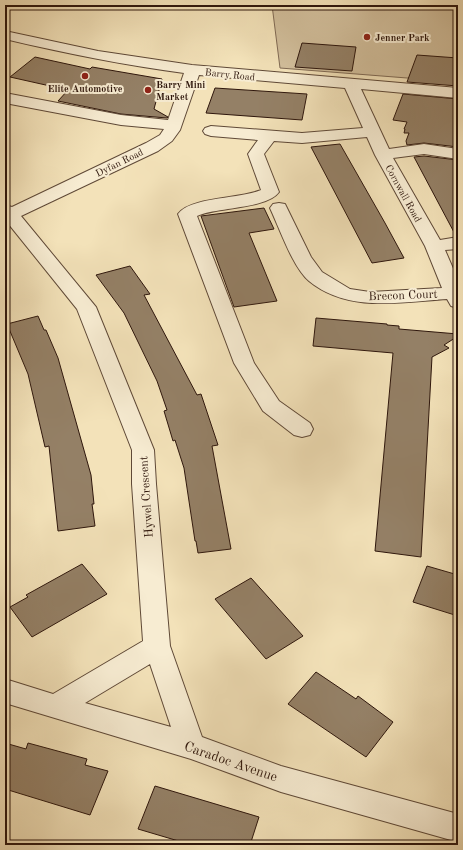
<svg xmlns="http://www.w3.org/2000/svg" width="463" height="850" font-family="'Old Standard TT',serif">
	<style>
		.green { fill: #d2bf9c; stroke: #806a54 }
		.building { fill: #948066; stroke: #2e160c }
		.lines { fill: none; stroke-linecap: round; stroke-linejoin: round }
		.minor-casing { stroke: #5f4937; stroke-width: 2 }
		.minor { fill: #f7ecd2; fill-rule: evenodd }
		.poi-dot { fill: #8f2418; stroke: #f7ecd2; stroke-width: 1.5 }
		.labels { text-anchor: middle; stroke-width: 4; stroke-linejoin: round; paint-order: stroke }
		.far-poi-label { font-size: 10px; font-weight: bold; fill: #2e160c; stroke: #f7ecd2; text-anchor: start }
		.far-street-label { font-size: 10px; fill: #2e160c; stroke: #f7ecd2 }
		.street-label { font-size: 12px; fill: #2e160c; stroke: #f7ecd2 }
		.near-street-label { font-size: 14px; fill: #2e160c; stroke: #f7ecd2 }
	</style>
	<rect width="100%" height="100%" fill="#f3e2b9"/>
	<filter id="stains"><feTurbulence type="fractalNoise" baseFrequency=".005" numOctaves="4"/><feColorMatrix values="0 0 0 0 .2 0 0 0 0 .09 0 0 0 0 .02 0 0 0 .5 -.17"/></filter>
	<radialGradient id="worn" r=".72"><stop offset=".6" stop-color="#630" stop-opacity="0"/><stop offset="1" stop-color="#630" stop-opacity=".3"/></radialGradient>
	<polygon class="green" points="272,5 458,5 458,82 280,68"/>
	<g class="building">
		<polygon points="302,43 356,47 352,71 295,67"/>
		<polygon points="417,55 458,58 458,86 407,82"/>
		<polygon points="35,57 90,69 92,67 162,79 154,109 168,117 167,118 121,114 58,101 68,90 10,77"/>
		<polygon points="215,88 307,94 302,120 206,113"/>
		<polygon points="403,94 458,99 458,147 424,143 407,145 406,141 409,133 404,133 405,129 404,129 407,122 393,120"/>
		<polygon points="340,144 385,223 404,258 372,263 311,147"/>
		<polygon points="424,156 458,160 458,236 456,236 414,157"/>
		<polygon points="264,208 274,229 249,233 277,301 234,307 201,216"/>
		<polygon points="130,266 150,294 144,295 197,395 201,394 218,445 212,446 231,549 198,553 196,541 195,541 184,468 175,440 173,441 164,411 167,410 157,381 124,313 96,275"/>
		<polygon points="38,316 44,330 46,330 58,358 91,475 94,504 92,504 95,526 58,531 49,446 45,447 28,374 7,324"/>
		<polygon points="316,318 387,324 387,325 399,326 399,329 458,334 458,336 444,345 449,348 432,357 421,557 375,551 393,353 313,346"/>
		<polygon points="82,564 107,594 32,637 10,607 28,597 26,595"/>
		<polygon points="427,566 458,575 458,616 413,602"/>
		<polygon points="251,578 303,636 266,659 215,599"/>
		<polygon points="316,672 356,699 358,696 393,722 366,757 288,704"/>
		<polygon points="5,743 26,749 28,743 87,759 85,765 108,771 90,815 5,789"/>
		<polygon points="155,786 259,817 250,845 192,845 138,829"/>
	</g>
	<g class="lines">
		<g class="minor-casing">
			<path id="minor" d="M5,31l93,20 94,14 266,23v10l-97,-9 28,60 35,-5 34,5v10l-34,-5 -31,4 47,82 18,-3v12l-13,1 13,30v28l-7,-2 -4,-7c-47,3 -99,14 -138,-18 -16,-13 -30,-54 -39,-73l3,-4 6,-1 6,1 26,53 11,15 28,17 20,3 72,-4 -17,-42 -50,-91 -8,-18 -65,6 -28,-2 -10,13 15,38c-12,17 -62,15 -82,24l57,147 25,38 31,22 3,6 -3,6 -8,2 -8,-2 -31,-24 -29,-48 -56,-149c12,-17 63,-15 83,-24l-13,-36 10,-14 -47,-4 -6,-2 -2,-3 2,-3 6,-2 91,7 61,-5 -18,-40 -146,-13 -19,55 -8,11 -14,10 -137,65 75,91 58,143 2,34 14,162 32,91 79,29 177,48v28l-177,-50 -90,-33 -186,-56v-24l48,15 90,-53 -11,-157v-34l-55,-141 -70,-87h-2v-17l7,2 134,-64 14,-8 4,-6 -43,-4 -116,-22v-10l116,22 47,5 16,-47c-60,-8 -120,-20 -179,-34zM150,664l21,63 -86,-24z"/>
		</g>
		<use href="#minor" class="minor"/>
	</g>
	<g class="poi-dot">
		<circle cx="367" cy="37" r="4"/>
		<circle cx="85" cy="76" r="4"/>
		<circle cx="148" cy="90" r="4"/>
	</g>
	<g class="labels">
		<g class="far-poi-label">
			<text x="375" y="41">Jenner Park</text>
			<text x="156" y="88">Barry Mini<tspan x="156" dy="12">Market</tspan></text>
			<text x="85" y="92" text-anchor="middle">Elite Automotive</text>
		</g>
		<g class="far-street-label">
			<text transform="translate(230 74) rotate(6)" y="4">Barry Road</text>
			<text transform="translate(119 162) rotate(-26)" y="4">Dyfan Road</text>
			<text transform="translate(404 193) rotate(61)" y="4">Cornwall Road</text>
		</g>
		<g class="street-label">
			<text transform="translate(403 295) rotate(-2)" y="4">Brecon Court</text>
			<text transform="translate(146 497) rotate(-94)" y="4">Hywel Crescent</text>
		</g>
		<g class="near-street-label">
			<text transform="translate(231 761) rotate(19)" y="5">Caradoc Avenue</text>
		</g>
	</g>
	<rect width="463" height="850" fill="none" stroke="#f3e2b9" stroke-width="20"/>
	<rect x="6" y="6" width="451" height="838" fill="none" stroke="#2e160c" stroke-width="2"/>
	<rect x="10" y="10" width="443" height="830" fill="none" stroke="#2e160c"/>
	<rect width="100%" height="100%" filter="url(#stains)"/>
	<rect width="100%" height="100%" fill="url(#worn)"/>
</svg>
